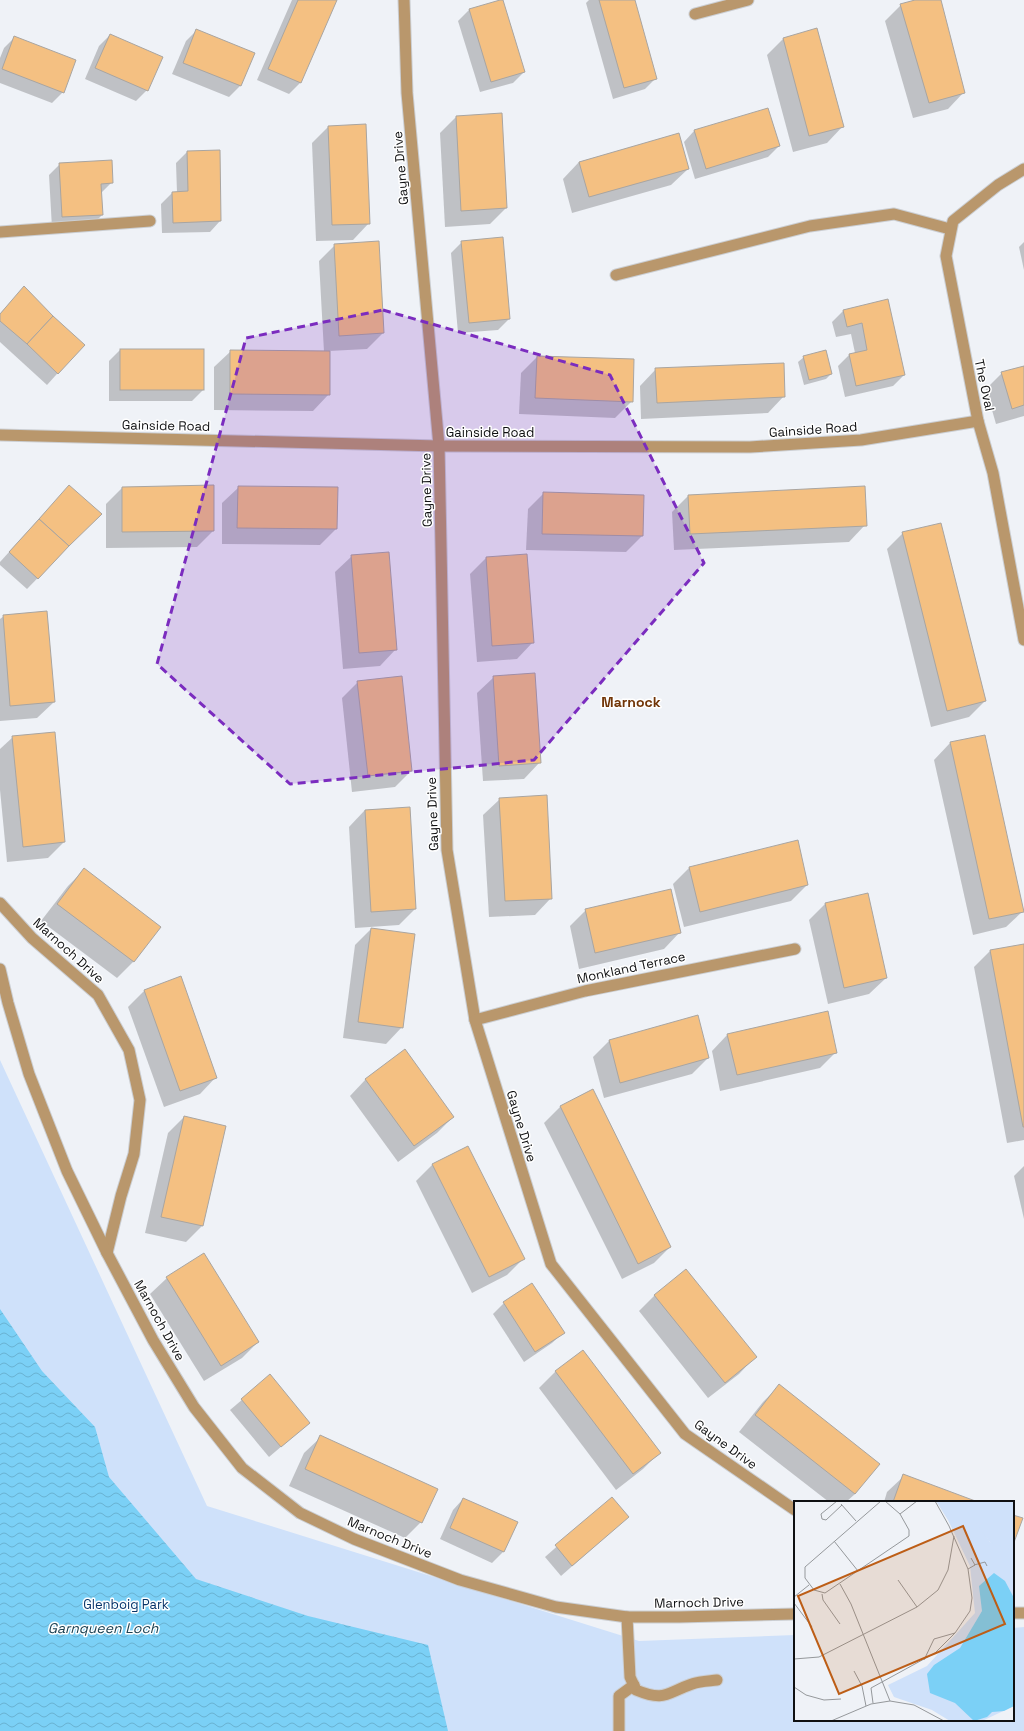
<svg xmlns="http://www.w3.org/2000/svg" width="1024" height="1731" font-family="'Space Grotesk',sans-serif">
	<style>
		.park { fill: #cfe1fa }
		.water { fill: url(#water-waves) }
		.shadow { fill: #0003 }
		.building { fill: #f4c082; stroke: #a9a5a1 }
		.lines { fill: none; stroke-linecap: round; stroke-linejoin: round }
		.service-casing { stroke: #cbced2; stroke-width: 13 }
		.minor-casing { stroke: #cbced2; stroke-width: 13 }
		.service { stroke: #b9976c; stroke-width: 11 }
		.minor { stroke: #b9976c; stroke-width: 11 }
		.marked { fill: #7b2cbf; fill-opacity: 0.2; stroke: #7b2cbf; stroke-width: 3; stroke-dasharray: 8 5; stroke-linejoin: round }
		.labels { text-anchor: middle; stroke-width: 3; stroke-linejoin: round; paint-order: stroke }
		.street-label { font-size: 13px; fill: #0f1012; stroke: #fff }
		.park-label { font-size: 13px; fill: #073469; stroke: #fff }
		.neighbourhood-label { font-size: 14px; font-weight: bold; fill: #713507; stroke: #fff }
		.water-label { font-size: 14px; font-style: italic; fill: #1a4051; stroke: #fff }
		.inset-road { fill: none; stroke: #95989b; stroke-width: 1 }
		.view { fill: #bd5e17; fill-opacity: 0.15; stroke: #bd5e17; stroke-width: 2 }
		.inset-edge { fill: none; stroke: #0f1012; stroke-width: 2 }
	</style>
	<defs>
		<pattern id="water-waves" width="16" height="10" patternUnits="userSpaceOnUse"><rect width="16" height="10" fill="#7bd0f6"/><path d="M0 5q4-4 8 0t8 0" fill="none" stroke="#69b2d2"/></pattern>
	</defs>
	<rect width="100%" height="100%" fill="#eff2f7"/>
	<polygon class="park" points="0,1060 207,1506 639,1641 795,1635 795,1720 1013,1720 1013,1628 1024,1627 1024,1731 0,1731"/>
	<polygon class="water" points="0,1309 42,1371 95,1427 109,1477 196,1579 308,1616 428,1645 448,1731 0,1731"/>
	<g class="shadow">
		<polygon points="292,0 336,0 300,83 289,94 257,80"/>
		<polygon points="589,0 634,0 656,78 645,89 613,99 586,3"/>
		<polygon points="919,0 940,0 964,92 948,109 913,118 885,21 901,5"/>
		<polygon points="469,10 524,72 513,83 480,92 458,21"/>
		<polygon points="197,30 253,53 240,86 229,97 172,74 186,41"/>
		<polygon points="110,35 147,90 136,101 85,79 99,46"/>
		<polygon points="15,37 63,92 52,103 0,83 0,58 4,48"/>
		<polygon points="783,39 843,126 827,143 793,152 767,55"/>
		<polygon points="456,117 506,208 490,224 445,227 440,133"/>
		<polygon points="328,127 369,223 353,240 316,241 312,143"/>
		<polygon points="694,131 779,146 768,157 695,179 684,142"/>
		<polygon points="678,134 688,169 671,185 572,213 563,179 579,162"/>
		<polygon points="187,152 220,221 210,232 162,233 161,204 172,193 177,193 176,163"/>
		<polygon points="60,164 112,182 101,193 102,215 91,226 52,228 49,175"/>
		<polygon points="462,242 509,319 498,330 458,333 451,253"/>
		<polygon points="1024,242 1024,270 1019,247"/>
		<polygon points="335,245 383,333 367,349 329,351 329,394 313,411 214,410 214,367 231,351 324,352 319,261"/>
		<polygon points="13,299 52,317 83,345 47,385 0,342 0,314"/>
		<polygon points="887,301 904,375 893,386 845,397 838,366 849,355 855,353 851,334 836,337 832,322 843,311"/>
		<polygon points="120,350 203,390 192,401 109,401 109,361"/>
		<polygon points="537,357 632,401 615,418 519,414 521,373"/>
		<polygon points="804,357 831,374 826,379 804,385 798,362"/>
		<polygon points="1024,367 1024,416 996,424 986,389 1002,373"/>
		<polygon points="656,369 784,396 768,413 641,419 640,386"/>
		<polygon points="239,487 336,529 320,545 222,544 222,503"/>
		<polygon points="122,488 213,531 197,547 106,548 106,504"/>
		<polygon points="544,493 643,496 642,536 626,552 526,550 528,509"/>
		<polygon points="688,496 865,525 849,542 674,550 672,512"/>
		<polygon points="59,497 100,514 27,589 0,565 0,562"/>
		<polygon points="903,533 985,701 969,717 931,727 887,549"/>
		<polygon points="526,555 533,642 517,659 477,662 470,574 486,558"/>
		<polygon points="352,556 396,649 380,666 343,669 335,572"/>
		<polygon points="4,616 54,702 37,718 0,721 0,619"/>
		<polygon points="494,677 540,762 524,779 483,781 477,693"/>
		<polygon points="358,682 411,771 395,787 352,792 342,698"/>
		<polygon points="54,733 64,842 48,858 7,862 0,790 0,749 13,737"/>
		<polygon points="950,743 1023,911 1006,927 973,935 934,760"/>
		<polygon points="500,799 551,898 535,915 489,917 483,815"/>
		<polygon points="409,808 415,909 399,925 355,928 349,827 365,810"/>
		<polygon points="689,868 807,885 791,901 684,927 673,884"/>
		<polygon points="84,870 160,927 133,962 117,978 41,921 68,886"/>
		<polygon points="825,904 886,978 869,994 828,1004 809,920"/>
		<polygon points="586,910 680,932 664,949 579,969 570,926"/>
		<polygon points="371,929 402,1027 386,1044 343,1038 355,945"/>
		<polygon points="1024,945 1024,1140 1007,1143 974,967 990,951"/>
		<polygon points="144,991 216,1077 200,1094 164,1107 128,1007"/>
		<polygon points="728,1034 836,1052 820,1068 720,1091 712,1051"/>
		<polygon points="609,1041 708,1058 692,1074 604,1098 593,1057"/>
		<polygon points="366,1079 453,1117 437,1133 398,1162 350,1096"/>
		<polygon points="592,1091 670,1247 654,1263 622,1279 544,1123 560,1107"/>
		<polygon points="184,1117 202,1226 186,1242 145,1233 168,1133"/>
		<polygon points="467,1147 523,1259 507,1275 472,1293 416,1181 432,1165"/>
		<polygon points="1024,1166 1024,1219 1014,1176"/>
		<polygon points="204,1255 258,1342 242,1358 204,1381 150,1294 167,1278"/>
		<polygon points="655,1295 755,1357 739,1374 708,1398 639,1311"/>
		<polygon points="504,1303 563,1333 552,1343 524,1362 493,1314"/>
		<polygon points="583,1352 659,1453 643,1469 616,1490 539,1388 555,1372"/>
		<polygon points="270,1376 309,1423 269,1457 230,1410"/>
		<polygon points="779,1386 855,1494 846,1502 829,1502 739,1432 763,1402"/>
		<polygon points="321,1437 421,1522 405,1538 289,1486 304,1453"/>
		<polygon points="904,1476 976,1502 884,1502 887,1492"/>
		<polygon points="612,1498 628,1517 561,1576 545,1557"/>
		<polygon points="463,1499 516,1522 503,1552 492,1563 440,1539 453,1510"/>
	</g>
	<g class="building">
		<polygon points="298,0 337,0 301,83 268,69"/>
		<polygon points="500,0 503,0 525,72 491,82 469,9"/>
		<polygon points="599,0 635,0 657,79 624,88"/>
		<polygon points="915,0 941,0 965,93 929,103 900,4"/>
		<polygon points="817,28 844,127 809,136 783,38"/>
		<polygon points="196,29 255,53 241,86 183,63"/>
		<polygon points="110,34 163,57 148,91 95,68"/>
		<polygon points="14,36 76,60 64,93 2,69"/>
		<polygon points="768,108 780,146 706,169 694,130"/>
		<polygon points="502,113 507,208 461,211 456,116"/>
		<polygon points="366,124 370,224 332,225 328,126"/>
		<polygon points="679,133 689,169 589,197 579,162"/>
		<polygon points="220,150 221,221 173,223 172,192 188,191 187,151"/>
		<polygon points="112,160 113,183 101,184 103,215 62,217 59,163"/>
		<polygon points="503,237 510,319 469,323 461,241"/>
		<polygon points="379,241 384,333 339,336 334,244"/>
		<polygon points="24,286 53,316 27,344 0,321 0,314"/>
		<polygon points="888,299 905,375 856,386 849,354 867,350 862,323 847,327 843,310"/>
		<polygon points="53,316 85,345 58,374 27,344"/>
		<rect x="120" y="349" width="84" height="41"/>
		<polygon points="230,350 330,351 330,395 230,394"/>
		<polygon points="826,350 832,374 809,380 803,356"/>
		<polygon points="537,356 634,359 633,402 535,398"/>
		<polygon points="784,363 785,397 657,403 655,368"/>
		<polygon points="1024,366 1024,405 1012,409 1001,372"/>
		<polygon points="69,485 102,514 69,546 39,519"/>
		<polygon points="214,485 214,531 122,532 122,487"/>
		<polygon points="238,486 338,487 337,529 237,528"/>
		<polygon points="865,486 867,526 690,534 688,495"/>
		<polygon points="543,492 644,495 643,536 542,534"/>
		<polygon points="39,519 69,546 38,579 9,552"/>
		<polygon points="941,523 986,701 947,711 902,532"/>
		<polygon points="389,552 397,650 359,653 351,555"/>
		<polygon points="527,554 534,643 492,646 486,557"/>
		<polygon points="47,611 55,702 10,706 3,615"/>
		<polygon points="535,673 541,763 499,766 493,676"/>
		<polygon points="402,676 412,771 368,776 357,681"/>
		<polygon points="55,732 65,842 23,847 12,736"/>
		<polygon points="985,735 1024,912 989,919 950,742"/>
		<polygon points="547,795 552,899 505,901 499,798"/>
		<polygon points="410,807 416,909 371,912 365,810"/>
		<polygon points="798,840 808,885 700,912 689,867"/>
		<polygon points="84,868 161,927 134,962 57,904"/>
		<polygon points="671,889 681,933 595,953 585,909"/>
		<polygon points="868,893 887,978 844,988 825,903"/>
		<polygon points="371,928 415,934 403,1028 358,1022"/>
		<polygon points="1024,944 1024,1127 1023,1127 990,950"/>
		<polygon points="181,976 217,1078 180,1091 144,990"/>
		<polygon points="828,1011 837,1053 737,1075 727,1034"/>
		<polygon points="698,1015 709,1058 620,1083 609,1040"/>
		<polygon points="405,1049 454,1117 414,1146 365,1079"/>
		<polygon points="593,1089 671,1247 638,1264 560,1106"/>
		<polygon points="184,1116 226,1126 203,1226 161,1217"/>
		<polygon points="468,1146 525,1259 489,1277 432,1164"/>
		<polygon points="204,1253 259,1342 221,1366 166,1277"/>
		<polygon points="686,1269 757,1357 725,1383 654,1295"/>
		<polygon points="532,1283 565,1333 535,1352 503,1302"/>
		<polygon points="583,1350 661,1453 633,1474 555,1371"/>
		<polygon points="270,1374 310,1423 281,1447 241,1399"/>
		<polygon points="779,1384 880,1464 855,1494 755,1415"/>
		<polygon points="320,1435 438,1489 422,1523 305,1469"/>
		<polygon points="903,1474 978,1502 893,1502"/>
		<polygon points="612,1497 629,1517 572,1566 555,1545"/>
		<polygon points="463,1498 518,1522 504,1552 450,1528"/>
		<polygon points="1013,1515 1023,1518 1013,1545"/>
	</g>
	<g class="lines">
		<g class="service-casing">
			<g id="service">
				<polyline points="0,232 150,221"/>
				<polyline points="616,275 810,226 894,214 950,229"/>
				<path d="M627,1617l3,60 6,13c29,12 30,3 56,-6 8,-3 17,-3 25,-4"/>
				<polyline points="619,1731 619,1696 634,1685"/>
			</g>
		</g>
		<g class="minor-casing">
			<g id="minor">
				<polyline points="404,0 407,93 439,446 447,850 475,1020 551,1264 685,1434 795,1510"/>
				<polyline points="695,14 748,0"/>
				<polyline points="1024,169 998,185 953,221 946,256 978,421 993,473 1024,640"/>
				<polyline points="0,435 439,446 750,447 861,440 978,421"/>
				<polyline points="0,903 32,938 98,995 129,1050 140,1100 134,1154 121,1196 107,1253"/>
				<polyline points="0,969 8,1003 29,1074 67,1171 107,1253 153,1340 194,1407 242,1468 300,1513 354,1539 460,1580 556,1607 627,1617 679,1617 795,1614"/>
				<polyline points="475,1020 585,991 795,949"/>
				<polyline points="1013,1613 1024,1613"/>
			</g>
		</g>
		<use href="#service" class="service"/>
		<use href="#minor" class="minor"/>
	</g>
	<path class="marked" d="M383,310l227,65 94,188 -170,197 -244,24 -133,-120 89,-326z"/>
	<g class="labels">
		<g class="street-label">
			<text transform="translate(400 168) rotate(-95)" y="5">Gayne Drive</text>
			<text transform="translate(985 385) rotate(78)" y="5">The Oval</text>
			<text transform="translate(166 425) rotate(1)" y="5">Gainside Road</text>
			<text transform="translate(813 429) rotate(-4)" y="5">Gainside Road</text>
			<text x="490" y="437">Gainside Road</text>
			<text transform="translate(426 490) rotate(-91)" y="5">Gayne Drive</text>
			<text transform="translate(432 814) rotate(-92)" y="5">Gayne Drive</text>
			<text transform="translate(69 950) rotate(42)" y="5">Marnoch Drive</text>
			<text transform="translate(631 967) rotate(-12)" y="5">Monkland Terrace</text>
			<text transform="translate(522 1126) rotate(73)" y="5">Gayne Drive</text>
			<text transform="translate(160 1320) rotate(61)" y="5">Marnoch Drive</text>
			<text transform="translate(726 1444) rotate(36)" y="5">Gayne Drive</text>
			<text transform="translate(390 1537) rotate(22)" y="5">Marnoch Drive</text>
			<text transform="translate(699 1602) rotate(-1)" y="5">Marnoch Drive</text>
		</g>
		<g class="park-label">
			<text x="126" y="1609">Glenboig Park</text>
		</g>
		<g class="neighbourhood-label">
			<text x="631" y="707">Marnock</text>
		</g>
		<g class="water-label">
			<text x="103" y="1633">Garnqueen Loch</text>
		</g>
	</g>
	<g transform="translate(794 1501)">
		<rect width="220" height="220" fill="#eff2f7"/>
		<path d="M166,0h54v62l-17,-13 -26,-30z" fill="#cfe1fa"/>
		<path d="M142,0h24l30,41 24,9v155l-32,15h-32l-18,-11 -38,-13 -6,-12 39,-19 48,-53 -5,-47 -22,-46z" fill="#cfe1fa"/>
		<path d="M200,72l11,8 9,17v108l-10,5 -12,1 -5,5 -13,4 -19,-18 -25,-10 -3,-19 7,-9 26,-17 22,-37 -3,-25z" fill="#7bd0f6"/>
		<path class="inset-road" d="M43,0l-16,13 1,5 4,1 16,-15M87,0l-76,66v11l9,12 11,3 84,-57v-6l-9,-16 -15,-13M47,3l15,17M106,13l17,-13M40,40l24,30M180,64l11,-3 2,4M174,68l7,-4 -4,-7M104,79l19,27M46,83l11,20 39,97M28,93l1,6 17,24M0,96l15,-12M0,102l18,24M0,158l25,-2 98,-50 21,-17 10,-20 6,-34M130,159l10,-21 21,-6M60,170l8,15 4,20M0,186l12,8 18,5 17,-1M79,202l-2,-15 64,-35 20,-20 15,-22 2,-13 -4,-29 -19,-43 -14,-25M37,220l40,-17 19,-3 24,4 30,16"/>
		<path class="view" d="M169,25l42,98 -166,70 -41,-98z"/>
		<rect width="220" height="220" class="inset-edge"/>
	</g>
</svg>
